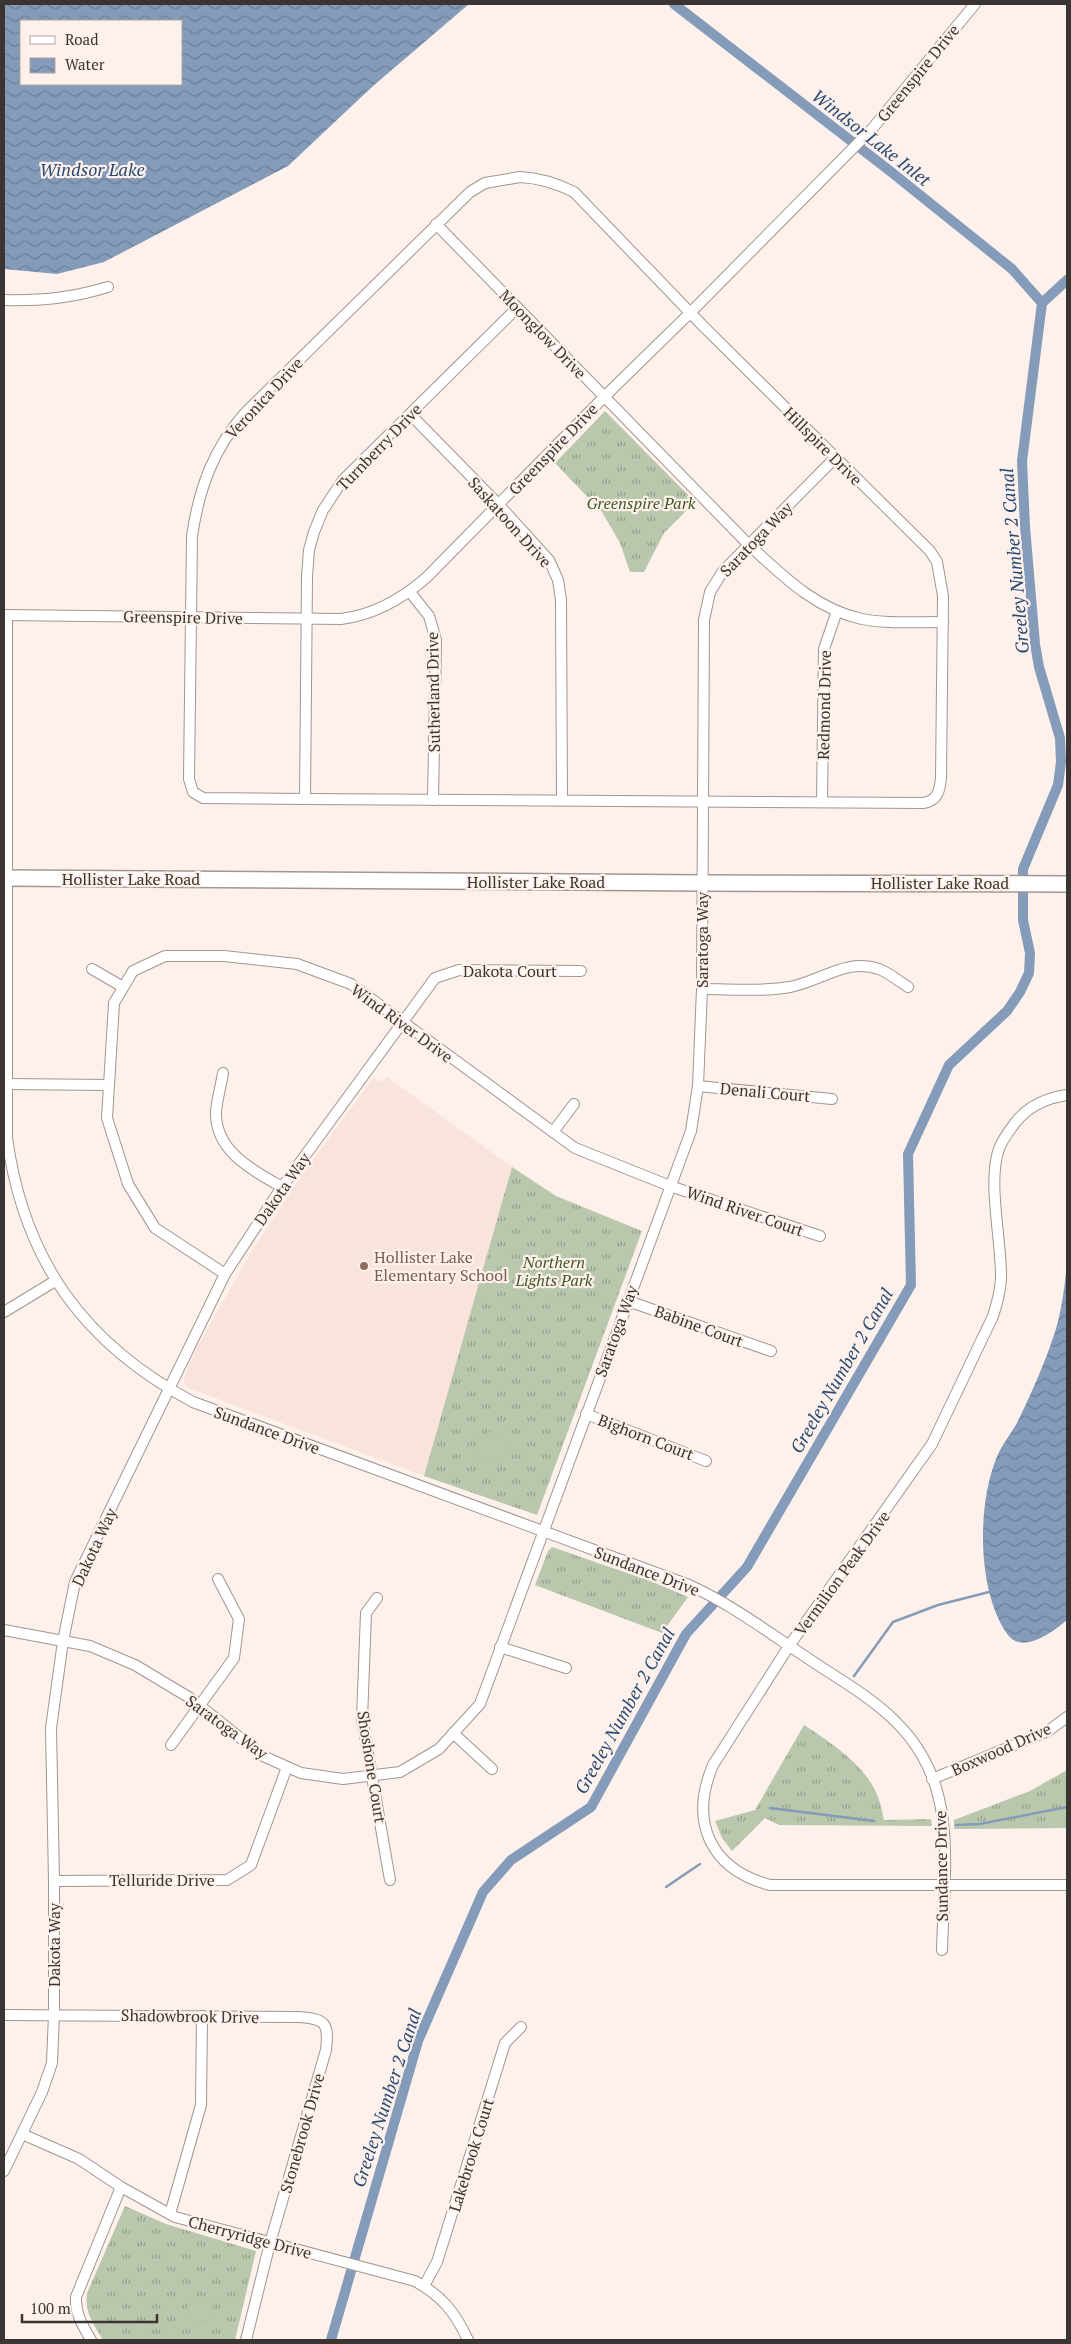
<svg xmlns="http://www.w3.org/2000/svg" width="1071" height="2344" font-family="'PT Serif',serif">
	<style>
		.built { fill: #f8e4da }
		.grass { fill: url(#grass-tufts) }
		.pitch { fill: #b9c7ac }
		.water { fill: url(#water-waves); fill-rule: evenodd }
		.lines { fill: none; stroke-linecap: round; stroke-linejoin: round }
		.stream { stroke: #849bb9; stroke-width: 2.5 }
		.canal { stroke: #849bb9; stroke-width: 10 }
		.street-casing { stroke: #a19690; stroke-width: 12 }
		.secondary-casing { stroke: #a19690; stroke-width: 18 }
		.street { stroke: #fff; stroke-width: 10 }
		.secondary { stroke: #fff; stroke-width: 15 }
		.education-dot { fill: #8d6e63; stroke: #fef1eb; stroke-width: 2 }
		.labels { text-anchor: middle; stroke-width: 4.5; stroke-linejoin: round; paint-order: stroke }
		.street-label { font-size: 16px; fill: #3a3533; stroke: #fef1eb }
		.park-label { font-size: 16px; font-style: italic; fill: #425a27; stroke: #fef1eb }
		.education-label { font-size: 16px; fill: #785e54; stroke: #fef1eb; text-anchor: start }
		.water-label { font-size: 18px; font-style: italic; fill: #294a74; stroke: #fef1eb }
	</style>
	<defs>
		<pattern id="grass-tufts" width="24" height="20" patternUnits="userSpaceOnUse" patternTransform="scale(1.25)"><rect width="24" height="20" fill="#b9c7ac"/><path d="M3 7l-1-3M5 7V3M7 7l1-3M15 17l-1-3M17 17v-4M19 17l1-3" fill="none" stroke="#97a28d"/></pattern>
		<pattern id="water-waves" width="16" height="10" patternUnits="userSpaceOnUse" patternTransform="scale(1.25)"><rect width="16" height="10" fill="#849bb9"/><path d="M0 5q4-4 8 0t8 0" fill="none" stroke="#6d7f97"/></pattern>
	</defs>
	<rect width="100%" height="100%" fill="#fef1eb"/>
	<polygon class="built" points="374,1077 381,1082 387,1077 512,1167 424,1476 191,1389 184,1384 184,1378 194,1353 253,1249 309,1165"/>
	<g class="grass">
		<polygon points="605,411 695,502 664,533 644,572 630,572 620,543 602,512 555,463"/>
		<polygon points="512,1167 556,1196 642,1231 537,1515 424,1476"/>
		<polygon points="552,1547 653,1582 688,1597 662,1633 535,1585 548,1551"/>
		<path d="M804,1725c27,18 62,40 74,72 3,7 4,15 6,23l47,-1 1,7 -153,-1 -14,-7 -33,33 -10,-13 -7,-17 40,-11z"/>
		<polygon points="1067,1770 1067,1828 954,1829 954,1820 1030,1791"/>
		<path d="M125,2206l41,18 90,27 -21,89h-132c-9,-15 -19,-28 -16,-47z"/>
	</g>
	<g class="pitch">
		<path d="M491,1431c10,1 16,3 18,13 -2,16 -18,24 -32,15l-3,-11 6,-10z"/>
		<polygon points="212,2302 214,2312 209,2320 194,2322 187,2315 187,2306 202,2306"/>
	</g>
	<g class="water">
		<path d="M4,4h465l-96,82 -85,80 -184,96 -47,12 -53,-5zM21,21h160v63h-160z"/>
		<path d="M1067,1261v359c-13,11 -44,35 -59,15 -31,-43 -31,-128 -12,-176 5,-13 14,-24 21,-36 14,-29 28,-60 38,-91 7,-23 10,-47 12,-71z"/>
	</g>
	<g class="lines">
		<g class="stream">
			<polyline points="854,1676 893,1622 938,1605 989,1592"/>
			<polyline points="770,1808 874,1821"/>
			<polyline points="956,1825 980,1824 1067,1807"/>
			<polyline points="666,1887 700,1864"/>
		</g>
		<g class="canal">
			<polyline points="674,4 890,171 1012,269 1042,303"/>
			<polyline points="331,2340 418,2041 483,1892 511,1860 591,1807 686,1634 747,1567 911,1285 908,1154 949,1065 1007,1011 1020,992 1029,973 1030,953 1023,920 1023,869 1058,785 1061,762 1060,738 1039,667 1035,644 1025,527 1022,461 1042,303 1067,280"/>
		</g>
		<g class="street-casing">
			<g id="street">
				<path d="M520,177c20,1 36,6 54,15l129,134 227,225 7,11 6,34 -2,181c-1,13 -3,24 -18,26l-618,-4 -102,-1 -10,-6 -4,-13 3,-243c7,-47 21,-87 53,-123l225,-221 15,-9z"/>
				<path d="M436,224l312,320c34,31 67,65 114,75 26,5 54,3 81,3"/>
				<path d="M4,300c38,1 67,-2 104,-13"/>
				<polyline points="411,415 499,505 549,560 558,580 561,600 562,800"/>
				<polyline points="410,592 429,616 436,640 433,800"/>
				<path d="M4,615l337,4c33,-4 61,-20 86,-42l177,-180 86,-84 182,-184 103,-125"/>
				<path d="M7,615v523c17,123 77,206 186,264l496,183c44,20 83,50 123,76 28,19 59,36 83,60 21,20 38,49 44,78 11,43 4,106 3,151"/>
				<polyline points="305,799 307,577 309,550 314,532 323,510 343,480 517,308"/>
				<polyline points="822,802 824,649 837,611"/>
				<polyline points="92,969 123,987"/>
				<path d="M702,989c29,0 60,3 88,-2 31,-6 56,-29 89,-18 10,4 20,12 29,18"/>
				<path d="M223,1073c-2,13 -6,26 -7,39 -1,39 36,58 66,75"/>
				<polyline points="5,1084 109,1085"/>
				<polyline points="698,1086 832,1099"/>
				<path d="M1067,1095c-21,3 -39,11 -52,28 -6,8 -13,17 -16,26 -12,32 3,94 2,130 -1,13 -4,25 -8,37l-61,128 -143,202 -76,119c-24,57 -3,104 57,120h297"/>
				<polyline points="553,1132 574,1104"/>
				<polyline points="225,1274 155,1228 128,1184 107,1118 114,1003 133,971 165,956 224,956 297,964 351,984 575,1148 670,1186 820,1236"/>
				<polyline points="628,1301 771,1351"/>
				<polyline points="4,1312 55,1281"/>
				<polyline points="586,1414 706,1461"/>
				<polyline points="377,1598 366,1613 362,1719 390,1880"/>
				<polyline points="4,1630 90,1646 135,1665 190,1698 263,1756 301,1773 343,1779 400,1772 439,1749 480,1704 691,1131 698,1086 702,989 704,620 710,592 723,571 835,458"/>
				<polyline points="500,1647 566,1668"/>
				<polyline points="453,1733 492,1769"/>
				<polyline points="171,1745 234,1658 239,1619 218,1579"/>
				<polyline points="932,1779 1048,1731 1067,1717"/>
				<polyline points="54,1881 227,1880 251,1865 287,1767"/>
				<path d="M4,2015l295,2c27,2 30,6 27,33l-56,193 -24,97"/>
				<path d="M22,2134l57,25 42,28 54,30 240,64c27,15 40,31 53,59"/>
				<polyline points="4,2171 42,2092 52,2063 54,2014 54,1881 51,1728 63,1641 75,1582 225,1274 282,1187 435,978 459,970 581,971"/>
				<polyline points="170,2214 201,2105 202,2016"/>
				<polyline points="424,2286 437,2262 505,2043 521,2027"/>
				<path d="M91,2340c-8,-14 -16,-26 -15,-43l45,-110"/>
			</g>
		</g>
		<g class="secondary-casing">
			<polyline id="secondary" points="4,878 702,883 1067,884"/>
		</g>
		<use href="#street" class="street"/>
		<use href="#secondary" class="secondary"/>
	</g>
	<circle class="education-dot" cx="364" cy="1266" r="5"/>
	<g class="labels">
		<g class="street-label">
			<text transform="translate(918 73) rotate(-51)" y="6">Greenspire Drive</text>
			<text transform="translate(543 334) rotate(46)" y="6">Moonglow Drive</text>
			<text transform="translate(264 398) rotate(-47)" y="6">Veronica Drive</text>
			<text transform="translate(823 446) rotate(45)" y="6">Hillspire Drive</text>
			<text transform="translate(379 447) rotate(-46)" y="6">Turnberry Drive</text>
			<text transform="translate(553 449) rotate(-46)" y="6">Greenspire Drive</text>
			<text transform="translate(510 522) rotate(48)" y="6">Saskatoon Drive</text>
			<text transform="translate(756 539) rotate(-46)" y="6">Saratoga Way</text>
			<text transform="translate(183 617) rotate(1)" y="6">Greenspire Drive</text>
			<text transform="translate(433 692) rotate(-91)" y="6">Sutherland Drive</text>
			<text transform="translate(824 705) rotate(-89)" y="6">Redmond Drive</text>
			<text x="131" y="885">Hollister Lake Road</text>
			<text x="536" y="888">Hollister Lake Road</text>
			<text x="940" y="889">Hollister Lake Road</text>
			<text transform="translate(702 940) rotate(-90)" y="6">Saratoga Way</text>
			<text x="510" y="977">Dakota Court</text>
			<text transform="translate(402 1023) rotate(36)" y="6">Wind River Drive</text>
			<text transform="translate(765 1092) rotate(5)" y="6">Denali Court</text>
			<text transform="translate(282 1189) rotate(-55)" y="6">Dakota Way</text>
			<text transform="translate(745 1211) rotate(19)" y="6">Wind River Court</text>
			<text transform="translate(699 1326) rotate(20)" y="6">Babine Court</text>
			<text transform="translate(616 1331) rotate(-70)" y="6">Saratoga Way</text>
			<text transform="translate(267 1430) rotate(20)" y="6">Sundance Drive</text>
			<text transform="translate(646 1437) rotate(21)" y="6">Bighorn Court</text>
			<text transform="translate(94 1547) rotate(-65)" y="6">Dakota Way</text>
			<text transform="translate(647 1571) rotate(21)" y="6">Sundance Drive</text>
			<text transform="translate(842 1573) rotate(-54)" y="6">Vermilion Peak Drive</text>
			<text transform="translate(227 1727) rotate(36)" y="6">Saratoga Way</text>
			<text transform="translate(1001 1749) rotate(-24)" y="6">Boxwood Drive</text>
			<text transform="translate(372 1767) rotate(81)" y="6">Shoshone Court</text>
			<text transform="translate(941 1866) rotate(-91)" y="6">Sundance Drive</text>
			<text x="162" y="1886">Telluride Drive</text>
			<text transform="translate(54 1945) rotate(-90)" y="6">Dakota Way</text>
			<text transform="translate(190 2016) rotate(1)" y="6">Shadowbrook Drive</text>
			<text transform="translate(302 2133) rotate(-74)" y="6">Stonebrook Drive</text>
			<text transform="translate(471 2155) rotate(-73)" y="6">Lakebrook Court</text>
			<text transform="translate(250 2237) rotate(15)" y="6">Cherryridge Drive</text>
		</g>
		<g class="park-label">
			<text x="641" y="509">Greenspire Park</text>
			<text x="554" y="1268">Northern<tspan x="554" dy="18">Lights Park</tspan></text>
		</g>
		<g class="education-label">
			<text x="374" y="1263">Hollister Lake<tspan x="374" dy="18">Elementary School</tspan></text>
		</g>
		<g class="water-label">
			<text transform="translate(871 138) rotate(38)" y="6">Windsor Lake Inlet</text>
			<text x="92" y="176">Windsor Lake</text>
			<text transform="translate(1015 561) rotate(-95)" y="6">Greeley Number 2 Canal</text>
			<text transform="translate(842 1371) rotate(-60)" y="6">Greeley Number 2 Canal</text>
			<text transform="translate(625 1711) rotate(-61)" y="6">Greeley Number 2 Canal</text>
			<text transform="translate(387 2098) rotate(-72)" y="6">Greeley Number 2 Canal</text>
		</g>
	</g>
	<rect width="1071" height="2344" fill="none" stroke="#3a3533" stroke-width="10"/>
	<rect x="20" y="20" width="162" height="65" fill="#fef1eb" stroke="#b0a6a1"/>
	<rect x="30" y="36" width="25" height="8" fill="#ffffff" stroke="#b0a6a1"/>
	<text x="65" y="45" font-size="15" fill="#3a3533">Road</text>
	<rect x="30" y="58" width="25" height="15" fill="url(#water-waves)" stroke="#b0a6a1"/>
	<text x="65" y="70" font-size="15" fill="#3a3533">Water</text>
	<path d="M22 2314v8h135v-8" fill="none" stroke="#3a3533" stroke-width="2.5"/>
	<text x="30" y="2314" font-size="15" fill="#3a3533" stroke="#fef1eb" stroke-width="4" paint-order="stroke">100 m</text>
</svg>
